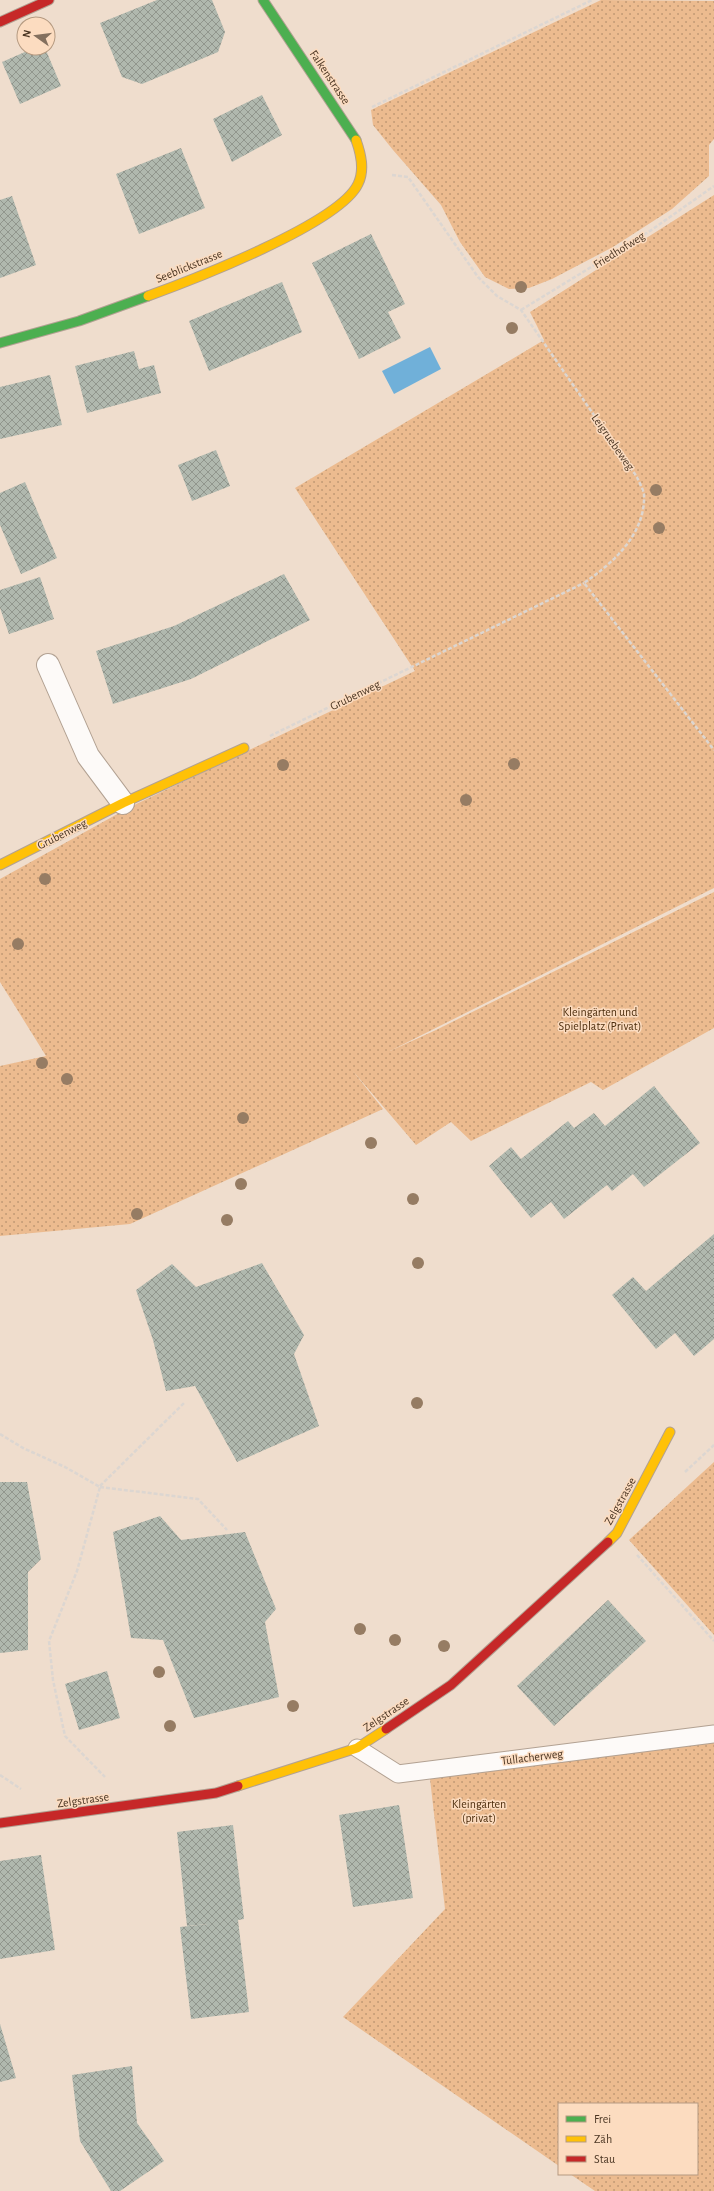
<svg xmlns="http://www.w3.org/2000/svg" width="714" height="2191" font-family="'Alegreya Sans',sans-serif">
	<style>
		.grass { fill: url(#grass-dots) }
		.water { fill: #70b0d9 }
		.building { fill: url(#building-cross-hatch) }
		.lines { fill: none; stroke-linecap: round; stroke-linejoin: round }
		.lane-casing { stroke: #b2a192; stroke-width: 19 }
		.street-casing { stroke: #b2a192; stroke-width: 24 }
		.fast-casing { stroke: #b2a192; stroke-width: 11 }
		.slow-casing { stroke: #b2a192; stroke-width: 11 }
		.jam-casing { stroke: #b2a192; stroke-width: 11 }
		.path { stroke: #dcd6d1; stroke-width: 2.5; stroke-dasharray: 4 2; stroke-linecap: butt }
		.lane { stroke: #fdfaf8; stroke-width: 17 }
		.street { stroke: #fdfaf8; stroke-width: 22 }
		.fast { stroke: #4caf50; stroke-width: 9 }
		.slow { stroke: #ffc107; stroke-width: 9 }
		.jam { stroke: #c62828; stroke-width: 9 }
		.tree { fill: #967c63 }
		.labels { text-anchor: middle; stroke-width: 3; stroke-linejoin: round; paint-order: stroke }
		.street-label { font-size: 12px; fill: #4b3623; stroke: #fcdcc0 }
		.park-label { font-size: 12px; fill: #4d2d0c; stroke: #fcdcc0 }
	</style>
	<defs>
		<pattern id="grass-dots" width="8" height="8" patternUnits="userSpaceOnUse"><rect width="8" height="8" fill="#ecbb8f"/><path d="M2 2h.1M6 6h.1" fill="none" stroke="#c19974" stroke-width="1.8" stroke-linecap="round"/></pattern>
		<pattern id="building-cross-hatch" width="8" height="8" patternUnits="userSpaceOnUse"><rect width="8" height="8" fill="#b0b8ae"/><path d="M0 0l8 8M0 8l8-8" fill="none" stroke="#91968d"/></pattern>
	</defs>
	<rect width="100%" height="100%" fill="#efddcd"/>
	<g class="grass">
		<polygon points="601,0 714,1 714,139 709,145 709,176 672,209 613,247 552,279 529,288 509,289 485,277 460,242 441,205 393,150 373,125 371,110"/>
		<polygon points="714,195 714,888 390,1051 436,1030 714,892 714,1028 603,1090 591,1082 471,1141 451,1122 416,1145 352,1070 383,1109 130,1224 0,1236 0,1066 46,1056 0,982 0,879 130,807 415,671 295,488 544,340 530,312"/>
		<polygon points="714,1462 714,1635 629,1540"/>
		<polygon points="714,1740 714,2191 595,2191 570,2174 697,2174 697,2104 559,2104 559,2166 343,2017 445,1909 430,1779 456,1770"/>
	</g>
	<polygon class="water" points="430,347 441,369 394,394 382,371"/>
	<g class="building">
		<polygon points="157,0 212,0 225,32 218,52 142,84 122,77 100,23"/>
		<polygon points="34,48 45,48 61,86 20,104 2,62"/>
		<polygon points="262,95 282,135 232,162 213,119"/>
		<polygon points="181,148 205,208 139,234 116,174"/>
		<polygon points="12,196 36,265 0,278 0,200"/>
		<polygon points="371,234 405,304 388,312 401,338 359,359 312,263"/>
		<polygon points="282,282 302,332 209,371 189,321"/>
		<polygon points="134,351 139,369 154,365 161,393 87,413 75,366"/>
		<polygon points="50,375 62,425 0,439 0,387"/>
		<polygon points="216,450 230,486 192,501 178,465"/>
		<polygon points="25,482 57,558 21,574 0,525 0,493"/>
		<polygon points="284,574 310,620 191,679 113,704 96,651 174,626"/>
		<polygon points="40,577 54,619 9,634 0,608 0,590"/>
		<polygon points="654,1086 700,1143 644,1187 633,1174 612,1191 607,1185 564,1219 551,1202 531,1218 489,1166 511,1147 521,1159 568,1121 574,1128 594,1113 605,1126"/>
		<polygon points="714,1234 714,1339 694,1356 675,1333 656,1349 612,1295 633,1277 646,1291"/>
		<polygon points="262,1263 304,1335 294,1354 319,1426 237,1462 195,1386 166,1391 153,1340 136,1290 172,1264 196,1287"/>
		<polygon points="0,1482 27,1482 41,1559 28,1572 28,1650 0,1653"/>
		<polygon points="160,1516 181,1540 245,1532 276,1609 265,1622 279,1697 194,1718 163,1640 131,1638 113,1532"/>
		<polygon points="608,1600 646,1641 554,1726 517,1686"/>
		<polygon points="107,1671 120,1718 79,1730 65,1684"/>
		<polygon points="399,1805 413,1898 353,1907 339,1815"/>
		<polygon points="233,1825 244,1919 238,1920 249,2012 191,2019 180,1927 208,1924 187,1926 177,1832"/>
		<polygon points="41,1855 55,1950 0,1959 0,1861"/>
		<polygon points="0,2024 16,2078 0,2082"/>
		<polygon points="132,2066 137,2123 164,2161 120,2191 111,2191 80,2141 72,2075"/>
	</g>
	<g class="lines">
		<g class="lane-casing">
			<polyline id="lane" points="357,1748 398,1774 714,1734"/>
		</g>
		<g class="street-casing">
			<polyline id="street" points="48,665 88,756 123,803"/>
		</g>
		<g class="fast-casing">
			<g id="fast">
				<polyline points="263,0 356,140"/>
				<polyline points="0,343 79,321 148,296"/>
			</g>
		</g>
		<g class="slow-casing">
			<g id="slow">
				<path d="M148,296c44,-16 191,-72 210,-112 7,-14 3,-30 -2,-44"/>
				<polyline points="0,865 123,803 244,748"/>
				<polyline points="608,1542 617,1533 670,1432"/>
				<polyline points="238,1786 357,1748 386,1729"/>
			</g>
		</g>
		<g class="jam-casing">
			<g id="jam">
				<polyline points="0,22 49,0"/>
				<polyline points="386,1729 451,1685 608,1542"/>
				<polyline points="0,1823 216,1793 238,1786"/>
			</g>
		</g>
		<g class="path">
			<polyline points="372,107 592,0"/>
			<path d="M392,175l16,2 70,100 19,19 24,14 116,167c2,5 6,12 7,17 2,40 -31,69 -60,89l130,167"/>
			<polyline points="521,310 650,231 714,186"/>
			<polyline points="270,736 584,583"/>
			<polyline points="0,1434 23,1448 65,1467 100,1487 77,1571 49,1641 53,1680 65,1736 105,1777"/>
			<polyline points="685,1472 714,1445"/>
			<polyline points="100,1486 185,1402"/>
			<polyline points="100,1487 198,1499 227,1530"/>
			<polyline points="637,1555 714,1641"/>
			<polyline points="0,1775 21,1789"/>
		</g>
		<use href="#lane" class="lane"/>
		<use href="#street" class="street"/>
		<use href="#fast" class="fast"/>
		<use href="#slow" class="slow"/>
		<use href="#jam" class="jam"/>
	</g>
	<g class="tree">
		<circle cx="521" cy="287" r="6"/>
		<circle cx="512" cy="328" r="6"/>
		<circle cx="656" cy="490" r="6"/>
		<circle cx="659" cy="528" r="6"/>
		<circle cx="514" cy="764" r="6"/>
		<circle cx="283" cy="765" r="6"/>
		<circle cx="466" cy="800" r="6"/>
		<circle cx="45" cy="879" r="6"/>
		<circle cx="18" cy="944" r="6"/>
		<circle cx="42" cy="1063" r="6"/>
		<circle cx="67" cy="1079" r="6"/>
		<circle cx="243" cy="1118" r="6"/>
		<circle cx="371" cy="1143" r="6"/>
		<circle cx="241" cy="1184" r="6"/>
		<circle cx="413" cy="1199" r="6"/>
		<circle cx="137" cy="1214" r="6"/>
		<circle cx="227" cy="1220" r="6"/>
		<circle cx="418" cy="1263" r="6"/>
		<circle cx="417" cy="1403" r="6"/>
		<circle cx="360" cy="1629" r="6"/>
		<circle cx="395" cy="1640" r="6"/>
		<circle cx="444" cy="1646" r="6"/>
		<circle cx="159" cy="1672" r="6"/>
		<circle cx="293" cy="1706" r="6"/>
		<circle cx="170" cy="1726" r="6"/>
	</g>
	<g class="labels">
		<g class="street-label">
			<text transform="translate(330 77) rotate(56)" y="4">Falkenstrasse</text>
			<text transform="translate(619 250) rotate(-32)" y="4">Friedhofweg</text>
			<text transform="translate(189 266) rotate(-22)" y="4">Seeblickstrasse</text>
			<text transform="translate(613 442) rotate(55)" y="4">Leigruebeweg</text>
			<text transform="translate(355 695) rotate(-26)" y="4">Grubenweg</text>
			<text transform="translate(62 834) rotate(-27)" y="4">Grubenweg</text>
			<text transform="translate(620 1501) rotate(-61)" y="4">Zelgstrasse</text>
			<text transform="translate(386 1714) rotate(-34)" y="4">Zelgstrasse</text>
			<text transform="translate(532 1757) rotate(-7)" y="4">Tüllacherweg</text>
			<text transform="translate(83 1800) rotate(-8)" y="4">Zelgstrasse</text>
		</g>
		<g class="park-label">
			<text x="600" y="1016">Kleingärten und<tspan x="600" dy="14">Spielplatz (Privat)</tspan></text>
			<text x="479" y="1808">Kleingärten<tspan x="479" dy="14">(privat)</tspan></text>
		</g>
	</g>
	<rect x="558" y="2103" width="140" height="72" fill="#fcdcc0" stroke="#b59a81"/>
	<rect x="566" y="2116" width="20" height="6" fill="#4caf50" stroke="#b59a81"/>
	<text x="594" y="2123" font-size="12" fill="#4b3623">Frei</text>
	<rect x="566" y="2136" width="20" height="6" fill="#ffc107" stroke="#b59a81"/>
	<text x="594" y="2143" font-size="12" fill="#4b3623">Zäh</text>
	<rect x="566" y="2156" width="20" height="6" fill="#c62828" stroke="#b59a81"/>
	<text x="594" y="2163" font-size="12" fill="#4b3623">Stau</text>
	<g transform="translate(36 36) rotate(284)"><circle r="19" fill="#fcdcc0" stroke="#b59a81"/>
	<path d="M0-3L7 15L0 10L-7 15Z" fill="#84705e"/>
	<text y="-6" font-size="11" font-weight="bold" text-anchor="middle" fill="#4b3623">N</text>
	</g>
</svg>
